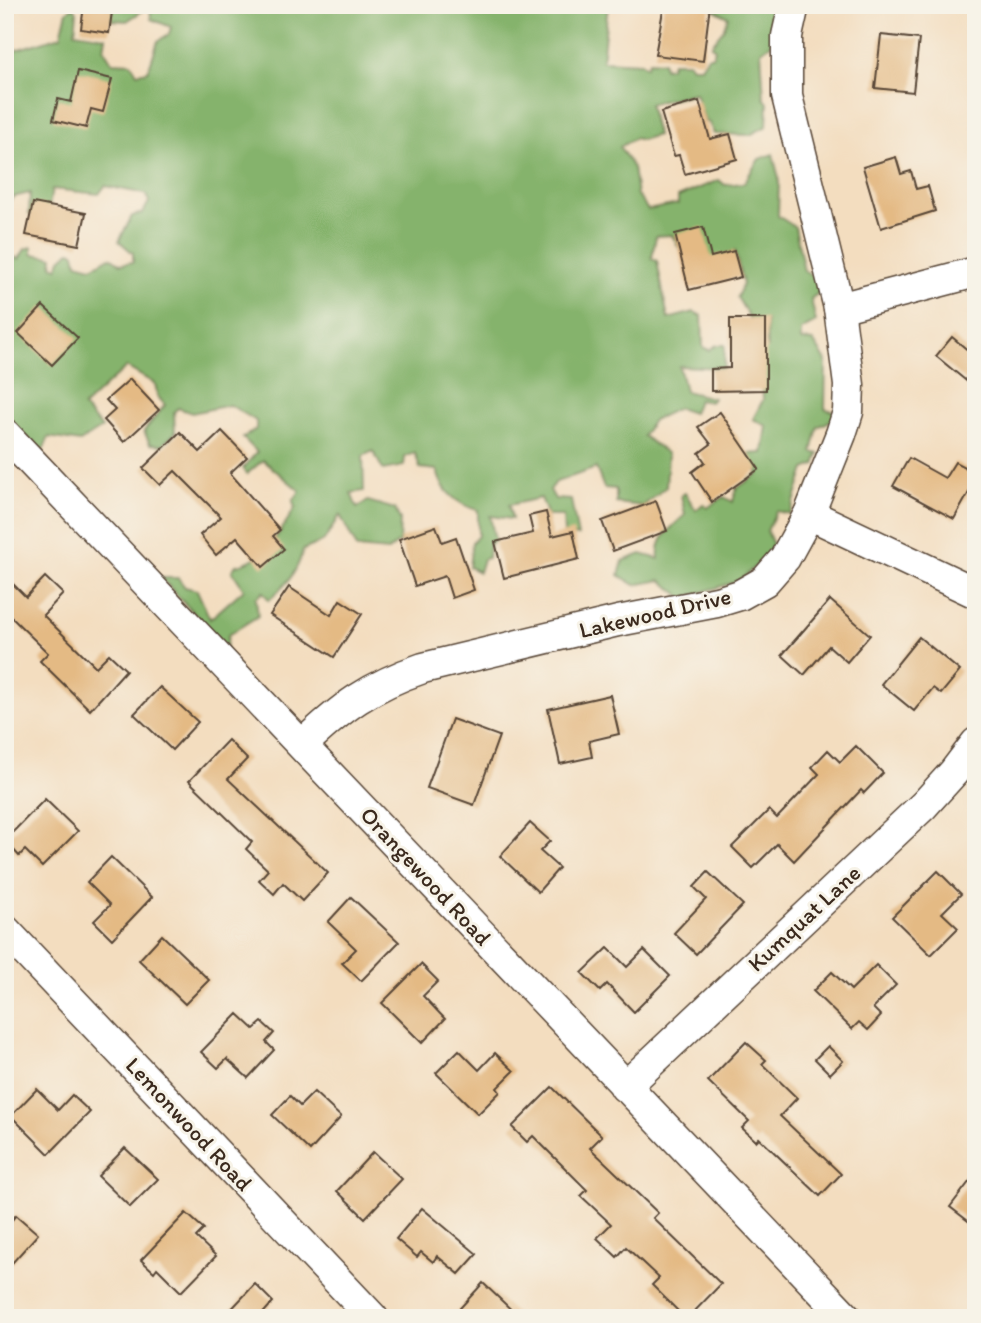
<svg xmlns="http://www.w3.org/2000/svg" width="981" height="1323" font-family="Itim,sans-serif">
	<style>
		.forest { fill: #85b36c; stroke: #606e45; stroke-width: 2 }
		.building { fill: #e4ba84 }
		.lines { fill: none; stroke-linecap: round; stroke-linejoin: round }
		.minor-casing { stroke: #574536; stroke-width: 33 }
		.minor { stroke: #fff; stroke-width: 30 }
		.labels { text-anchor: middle; stroke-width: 6; stroke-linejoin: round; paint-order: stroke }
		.street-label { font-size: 23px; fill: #3b2a1e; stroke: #f7f3e8 }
	</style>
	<rect width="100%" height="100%" fill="#f7f3e8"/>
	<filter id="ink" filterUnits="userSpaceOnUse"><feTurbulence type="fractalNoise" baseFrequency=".0143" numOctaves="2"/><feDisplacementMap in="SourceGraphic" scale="14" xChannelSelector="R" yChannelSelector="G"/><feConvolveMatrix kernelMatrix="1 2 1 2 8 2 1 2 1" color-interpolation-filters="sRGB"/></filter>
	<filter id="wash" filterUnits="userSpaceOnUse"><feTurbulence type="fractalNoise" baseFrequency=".00686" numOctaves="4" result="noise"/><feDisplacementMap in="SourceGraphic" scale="28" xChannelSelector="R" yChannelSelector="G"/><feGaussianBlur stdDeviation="1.57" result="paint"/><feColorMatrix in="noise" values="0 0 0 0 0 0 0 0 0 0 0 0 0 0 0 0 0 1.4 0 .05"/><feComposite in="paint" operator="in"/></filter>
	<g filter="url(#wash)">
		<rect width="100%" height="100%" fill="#f3ddbf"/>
		<path class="forest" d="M113,5h495l-6,56 39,2 5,4 3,-6 14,1 1,6 6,-1 2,-5h16l4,5h9l7,-11h5l2,-7 -4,-4 12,-15 5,-13 -15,-8 -1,-4h68l-9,39 -10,7 3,47 4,5 -1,23 -17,9 -36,-1 -5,-11 -4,-2 -10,-28 -46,11 8,31 -16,5 -6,-2 -15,9 13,21 4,27 11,15 30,-6v-7l41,-17 6,5 19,-2 15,-24 14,-5 6,25 -1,37 17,11 9,44 13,8 4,12 -10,8 5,23 -15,8v10l12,1 13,20 -1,48 9,2v8l-16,8 -6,25 7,2 -4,11 -10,4 -15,45 -14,-3 -9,20 8,18 -36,32 -56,17 -22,-18 -26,5 -16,-10 4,-14 18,-7 18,5c-3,-21 12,-31 26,-44l-4,-20 4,-2 11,17 7,-6 4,4 17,-11 9,5 3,-13 23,-16 -11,-19 15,-1 4,-27 -14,-7 10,-19 -2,-49 6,-3 -1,-28 -16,-1 -13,-22 6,-13 -8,-33 -25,8 -30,-9 -8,-15 -16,1 -4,22 5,3 11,58 26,-7 8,4 1,31 6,3 8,-5h8l-1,23 -45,-2 6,25 28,7 -3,4 -12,-2 -5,13 -15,-5 -25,12 -10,16 25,18 -2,33 -23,19 -27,-3v-14l-12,-1 -8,-20 -40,14 -6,8 5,9 16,1 7,36 -14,-2 -1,-18h-15l-7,-18 -32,7 3,14 -22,-3 5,25 -6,3 -1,14 -5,1 -4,13 -10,-5 3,-25 6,-6v-26c-21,-5 -37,-20 -41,-40l-17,-2 -5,-15 -10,4 -1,9 -21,4 -10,-19 -10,5 1,35 -13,2 6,15 11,-7 27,8 5,11 -1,22 -11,9 -31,-3 -17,-33 -16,26 -21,9c-6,23 -16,34 -34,50l-6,-8 -7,6 2,18 -30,19 -2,13 -65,-70h17l7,9 12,3 13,29 34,-30 -12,-18 4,-6c28,-4 46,-35 59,-57l-2,-7 7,-10 -37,-31 -16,14 -4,-6 14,-16 -14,-14 13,-9v-8l-26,-16 -38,8 -14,-5 -4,4 1,21 -13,12 -12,-1 -6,-13 21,-26 -7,-8 -3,-13 -29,-17 -43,40 19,21 -22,14 -31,-5 -8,18 -36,-39v-173l3,12 11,4 6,-10 7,-2v7l21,3 -1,9 6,2 3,-9 9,-8 5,2 2,10 15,4 18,-10 11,7 12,-2v-9l-14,-12 13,-25 11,-3 6,-11 -3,-8 -41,-8 -6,8 -47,-5 -4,25h-19l1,-21 -17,4 -8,11v-110l7,-47 49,-15 6,-25 7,-4 3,5 -2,20 31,5 -2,12 8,13 19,1 6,10 11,-2 10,-30 11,-7 2,-7 -20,-8 -1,-13 -23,15 -16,-1z"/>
		<g id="blocks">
			<g class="building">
				<polygon points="84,5 113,5 109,33 81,29"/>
				<polygon points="664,5 710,5 703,61 655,55"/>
				<polygon points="881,35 919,39 913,92 875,88"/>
				<polygon points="78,71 112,79 103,112 91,109 86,128 53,120 58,99 71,102"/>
				<polygon points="699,101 710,139 730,134 737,159 685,174 679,155 674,156 661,112"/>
				<polygon points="896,157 901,174 911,171 916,189 928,186 935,211 881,228 863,167"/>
				<polygon points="33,203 86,213 79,245 26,235"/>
				<polygon points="703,227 711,257 734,251 741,277 689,290 675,234"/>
				<polygon points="43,306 78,338 52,365 18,333"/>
				<polygon points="730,319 766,319 766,390 711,391 711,369 730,368"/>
				<polygon points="952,337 976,357 976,389 936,356"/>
				<polygon points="130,379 159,410 124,442 104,420 115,410 106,400"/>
				<polygon points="720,412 759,469 712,502 692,472 705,462 699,453 711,444 698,427"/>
				<polygon points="222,431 247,457 230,473 280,530 273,536 284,549 263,567 237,537 216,555 200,535 221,517 175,471 160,485 143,468 180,432 200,452"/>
				<polygon points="909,458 945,478 955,462 976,473 976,480 954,519 893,486"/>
				<polygon points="656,501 667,531 613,551 602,521"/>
				<polygon points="546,512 552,536 573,531 579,559 504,578 495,542 533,533 529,516"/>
				<polygon points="436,526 442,542 456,537 474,590 452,598 445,576 415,586 399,539"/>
				<polygon points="5,576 26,597 45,577 63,594 43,615 96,667 109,654 126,670 90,710 40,661 48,653 5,611"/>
				<polygon points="289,587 331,615 340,600 362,614 334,657 270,615"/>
				<polygon points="830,600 870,635 847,662 829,646 804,675 782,655"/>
				<polygon points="919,637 960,671 941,694 933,688 914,711 881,684"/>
				<polygon points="160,687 198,722 172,750 134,714"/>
				<polygon points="610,695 619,734 589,741 592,757 560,764 548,709"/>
				<polygon points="452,719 499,736 474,805 427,788"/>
				<polygon points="228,740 247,759 228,779 328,873 302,901 283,883 274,894 259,880 268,870 246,849 252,842 189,781"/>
				<polygon points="856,746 883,773 864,793 861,790 794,861 777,844 753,868 732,847 769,810 777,818 819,774 812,767 828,750 840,762"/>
				<polygon points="45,799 78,831 42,867 25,850 19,856 5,840"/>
				<polygon points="530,823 550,841 540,851 559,868 538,892 500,856"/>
				<polygon points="111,857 152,897 112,939 94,921 110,905 87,882"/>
				<polygon points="938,871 961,894 942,913 958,928 931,955 892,917"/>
				<polygon points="708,872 743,905 696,954 674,933 706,899 694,887"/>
				<polygon points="351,897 399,942 361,981 342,963 356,949 328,922"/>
				<polygon points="162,935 209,980 185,1004 139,960"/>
				<polygon points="608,948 627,967 644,950 670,976 634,1012 607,984 600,991 582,973"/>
				<polygon points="421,964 438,981 423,996 445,1019 422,1043 382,1003"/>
				<polygon points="876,965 896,985 873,1008 881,1016 868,1030 859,1022 852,1029 813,991 832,972 851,990"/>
				<polygon points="238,1014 254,1029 262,1022 274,1033 266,1042 274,1050 248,1078 227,1059 218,1068 201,1052"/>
				<polygon points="746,1042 766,1060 762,1064 797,1098 780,1116 841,1174 820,1196 759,1138 756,1141 742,1128 749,1121 708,1081"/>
				<polygon points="828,1046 843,1061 830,1074 815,1059"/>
				<polygon points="459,1050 479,1070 495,1053 514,1071 497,1088 500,1092 478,1114 436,1073"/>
				<polygon points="552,1087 602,1136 590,1148 658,1213 653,1218 721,1284 688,1318 685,1318 652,1285 659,1278 626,1247 617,1257 597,1238 611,1224 581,1196 587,1190 533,1136 527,1142 512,1127"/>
				<polygon points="37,1089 58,1110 72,1095 90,1112 49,1154 11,1116"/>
				<polygon points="314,1092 341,1117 310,1151 272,1115 290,1096 300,1106"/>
				<polygon points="125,1148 158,1179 130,1207 98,1176"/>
				<polygon points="373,1152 402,1179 365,1218 337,1191"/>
				<polygon points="976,1173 976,1227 950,1207"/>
				<polygon points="422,1208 477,1254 459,1274 437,1256 433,1262 421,1252 417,1257 396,1239"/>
				<polygon points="186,1213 204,1229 196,1237 216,1256 181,1292 157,1268 154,1272 141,1260"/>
				<polygon points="16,1215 38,1234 5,1271 5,1228"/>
				<polygon points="483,1283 520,1318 451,1318"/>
				<polygon points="255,1284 273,1302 259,1318 223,1318"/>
			</g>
		</g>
	</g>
	<g filter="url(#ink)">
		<use href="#blocks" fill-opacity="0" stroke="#574536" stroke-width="2"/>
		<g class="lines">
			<g class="minor-casing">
				<g id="minor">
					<polyline points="839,308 976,272"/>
					<polyline points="5,434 847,1318"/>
					<polyline points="809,514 976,593"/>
					<path d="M302,745c40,-38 68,-59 121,-77l195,-47 99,-19 23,-7 25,-14 20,-23 24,-44 32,-80 7,-22 1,-27 -10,-77 -52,-212v-60l7,-31"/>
					<polyline points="5,930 373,1318"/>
					<polyline points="625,1087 924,805 954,772 976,743"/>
				</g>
			</g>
			<use href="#minor" class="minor"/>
		</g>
	</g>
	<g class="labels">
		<g class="street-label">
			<text transform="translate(655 613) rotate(-13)" y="8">Lakewood Drive</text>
			<text transform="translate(426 876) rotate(47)" y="8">Orangewood Road</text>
			<text transform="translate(804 918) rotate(-43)" y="8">Kumquat Lane</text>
			<text transform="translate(189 1124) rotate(47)" y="8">Lemonwood Road</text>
		</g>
	</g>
	<rect width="981" height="1323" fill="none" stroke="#f7f3e8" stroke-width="28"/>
</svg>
